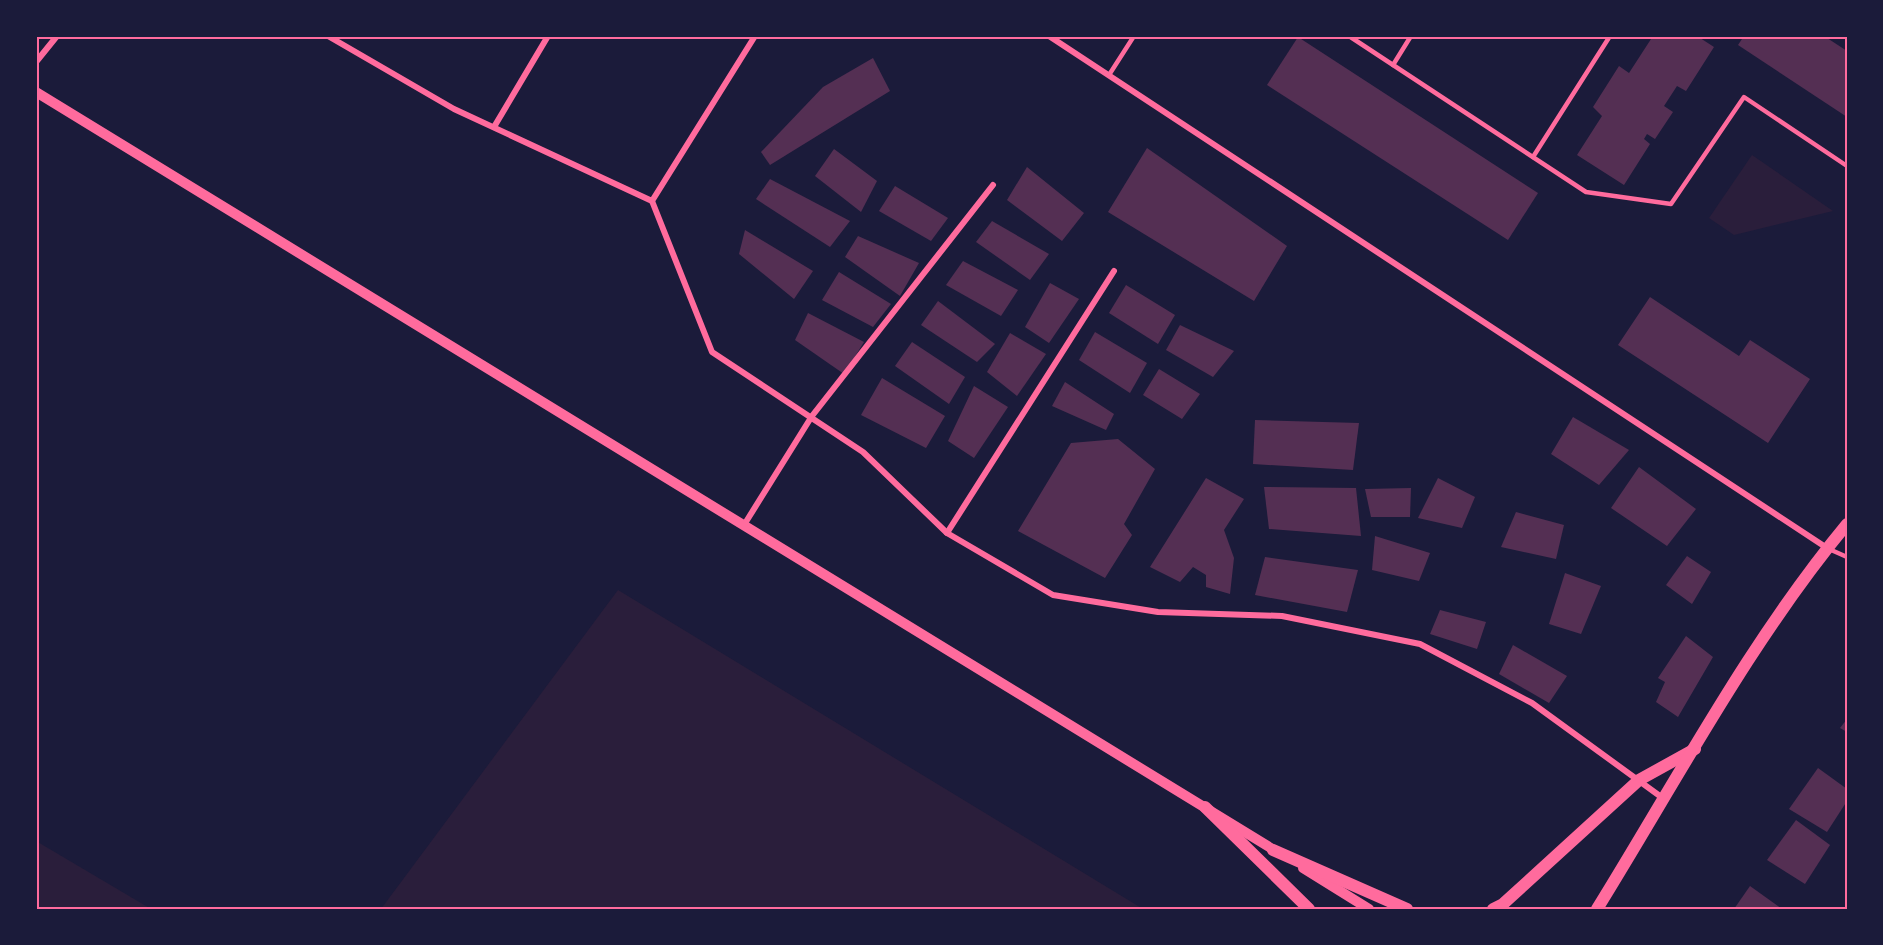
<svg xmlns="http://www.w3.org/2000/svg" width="1883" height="945" font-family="'Playfair Display',serif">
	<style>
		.green { fill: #2a1e3b }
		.building { fill: #542f53 }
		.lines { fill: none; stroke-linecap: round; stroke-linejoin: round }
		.service { stroke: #ff6b9d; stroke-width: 4.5 }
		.minor { stroke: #ff6b9d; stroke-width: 6 }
		.tertiary { stroke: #ff6b9d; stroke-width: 10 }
		.secondary { stroke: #ff6b9d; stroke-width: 12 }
		.neatline { fill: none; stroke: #ff6b9d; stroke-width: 2 }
	</style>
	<rect width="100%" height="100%" fill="#1b1b3a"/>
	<g class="green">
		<polygon points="1752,155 1833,211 1734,235 1709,218"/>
		<polygon points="618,590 1143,909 381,909"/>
		<polygon points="36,841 151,909 36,909"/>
	</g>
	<g class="building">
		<polygon points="1653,36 1697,36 1714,47 1686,91 1677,86 1664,106 1673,112 1655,139 1647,134 1644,139 1650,144 1624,185 1577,155 1602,116 1593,107 1619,66 1629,73"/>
		<polygon points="1744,36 1824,36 1847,51 1847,117 1738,45"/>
		<polygon points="1298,37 1538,193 1508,240 1267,85"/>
		<polygon points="873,58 890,91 770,165 761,152 823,87"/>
		<polygon points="1147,148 1287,246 1254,301 1108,212"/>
		<polygon points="834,149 877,181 861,212 815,176"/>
		<polygon points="1027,167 1084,213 1062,241 1007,200"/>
		<polygon points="770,179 850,221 830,247 756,199"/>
		<polygon points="895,186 948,218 931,241 879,211"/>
		<polygon points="992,221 1049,254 1030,280 976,242"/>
		<polygon points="745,230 813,271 794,299 739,254"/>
		<polygon points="858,236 919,263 900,296 845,257"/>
		<polygon points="963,261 1018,290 1001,316 946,285"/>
		<polygon points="839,272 891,304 873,327 822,300"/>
		<polygon points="1050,283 1079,299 1049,343 1025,327"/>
		<polygon points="1126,285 1175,315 1158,344 1109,313"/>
		<polygon points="1650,297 1739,356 1750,340 1810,379 1768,443 1618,345"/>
		<polygon points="938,301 995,344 977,362 921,325"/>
		<polygon points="808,313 864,342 844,374 795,340"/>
		<polygon points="1180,325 1234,351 1213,377 1166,350"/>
		<polygon points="1095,332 1147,363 1130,393 1079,360"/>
		<polygon points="1010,333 1046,354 1017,396 987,372"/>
		<polygon points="912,342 965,377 949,404 895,366"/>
		<polygon points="1159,369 1200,394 1182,419 1143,395"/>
		<polygon points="882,378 945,416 926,448 861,415"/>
		<polygon points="1065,382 1114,414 1106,430 1052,406"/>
		<polygon points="974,386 1008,407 974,458 948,441"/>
		<polygon points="1573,417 1629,450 1599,485 1551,454"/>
		<polygon points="1255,420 1359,423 1353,470 1253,464"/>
		<polygon points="1118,439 1155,469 1124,524 1132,535 1105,578 1018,531 1071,443"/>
		<polygon points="1639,467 1696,509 1667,546 1611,508"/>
		<polygon points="1206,478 1244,499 1224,530 1234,558 1230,594 1206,587 1206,575 1193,567 1180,582 1150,567"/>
		<polygon points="1438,478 1475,497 1462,528 1418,518"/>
		<polygon points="1264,487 1356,488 1361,536 1269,529"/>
		<polygon points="1411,488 1410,517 1371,517 1365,489"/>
		<polygon points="1516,512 1564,525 1556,559 1501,547"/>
		<polygon points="1375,536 1430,553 1419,581 1372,570"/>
		<polygon points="1687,556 1711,572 1692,604 1666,585"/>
		<polygon points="1265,557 1358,570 1347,612 1255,595"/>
		<polygon points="1565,573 1601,586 1581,634 1549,624"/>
		<polygon points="1440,610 1486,622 1477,649 1430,634"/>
		<polygon points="1686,636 1713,657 1678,717 1656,702 1665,682 1658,678"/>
		<polygon points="1513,645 1567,676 1549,703 1499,674"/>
		<polygon points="1847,719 1847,732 1840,728"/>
		<polygon points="1818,768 1847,789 1847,801 1827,832 1789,809"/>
		<polygon points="1796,820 1830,845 1805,884 1767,860"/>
		<polygon points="1750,886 1782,909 1734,909"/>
	</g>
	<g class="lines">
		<g class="service">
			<polyline points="1349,36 1586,192 1671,204 1744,97 1847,166"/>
			<polyline points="1393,65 1411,36"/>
			<polyline points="1109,75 1134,36"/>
			<polyline points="1533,157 1610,36"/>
			<polyline points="1829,549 1847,557"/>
		</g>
		<g class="minor">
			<polyline points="328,36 454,109 652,201 755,36"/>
			<polyline points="1049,36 1827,548"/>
			<polyline points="36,62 57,36"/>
			<polyline points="494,127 548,36"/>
			<polyline points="652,201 712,352 863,452 947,533 1053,595 1158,612 1282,616 1420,644 1532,703 1664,799"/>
			<polyline points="744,525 812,416 993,185"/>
			<polyline points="947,533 1114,271"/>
		</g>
		<g class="tertiary">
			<polyline points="36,92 1279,853"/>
			<polyline points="1303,868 1369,909"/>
		</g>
		<g class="secondary">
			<polyline points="1205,807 1309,909"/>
			<polyline points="1273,850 1407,909"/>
			<polyline points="1493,909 1503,904 1639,780 1695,749"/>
			<path d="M1597,909c80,-129 153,-268 250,-385"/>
		</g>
	</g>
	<rect width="1883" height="945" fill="none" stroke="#1b1b3a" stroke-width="75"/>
	<rect x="38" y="38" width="1808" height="870" class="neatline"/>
</svg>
